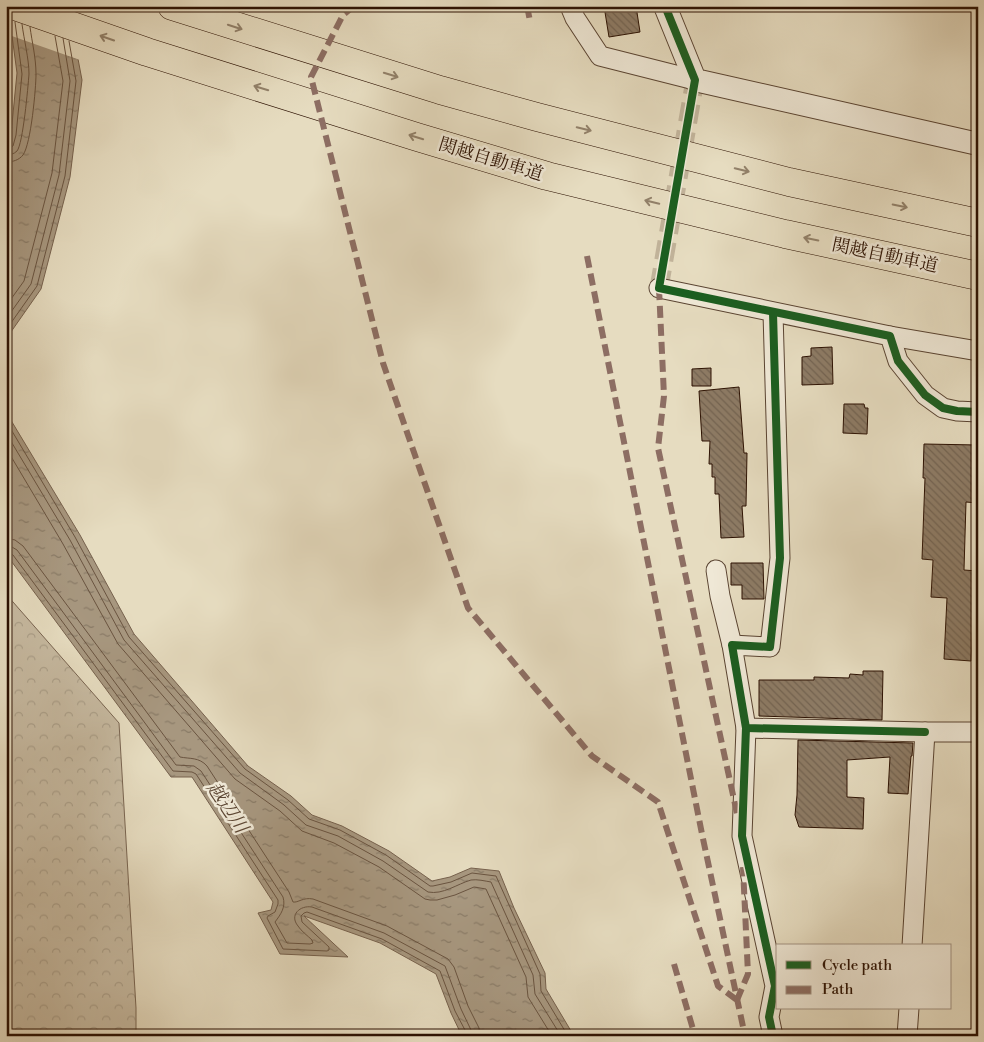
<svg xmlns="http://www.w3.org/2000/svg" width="984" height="1042" font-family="'Libre Bodoni','Noto Serif JP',serif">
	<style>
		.forest { fill: url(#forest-crowns); stroke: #796551 }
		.water { fill: url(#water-ripples); stroke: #76614d }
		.pier { fill: #e6dcc0 }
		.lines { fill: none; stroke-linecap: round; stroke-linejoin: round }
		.shore { stroke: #6a5440; stroke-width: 1 }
		.building { fill: url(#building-back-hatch); stroke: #2c1102 }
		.minor-tunnel { stroke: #c1b39a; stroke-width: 19; stroke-dasharray: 19 9; stroke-linecap: butt }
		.minor-casing { stroke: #5a4432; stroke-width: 21 }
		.tertiary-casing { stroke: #5a4432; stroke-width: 24 }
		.motorway-casing { stroke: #2c1102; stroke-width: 29 }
		.minor { stroke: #efe8d6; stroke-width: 19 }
		.tertiary { stroke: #efe8d6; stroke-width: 22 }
		.motorway { stroke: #e6dcc0; stroke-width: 28 }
		.quiet { stroke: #8d6e63; stroke-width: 6; stroke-dasharray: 12 6; stroke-linecap: butt }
		.cycleway-casing { stroke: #efe8d6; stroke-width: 11 }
		.cycleway { stroke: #1b5e20; stroke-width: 8 }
		.oneway { stroke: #92816a }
		.labels { text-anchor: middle; stroke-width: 5; stroke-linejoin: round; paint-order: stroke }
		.street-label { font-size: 18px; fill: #2c1102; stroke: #efe8d6 }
		.water-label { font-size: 19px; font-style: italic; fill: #5d4734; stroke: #efe8d6 }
	</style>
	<defs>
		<pattern id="forest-crowns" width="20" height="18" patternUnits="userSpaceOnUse" patternTransform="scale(1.25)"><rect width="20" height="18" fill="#c6b9a0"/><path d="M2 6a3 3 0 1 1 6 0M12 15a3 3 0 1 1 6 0" fill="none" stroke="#aa9e88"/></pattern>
		<pattern id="water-ripples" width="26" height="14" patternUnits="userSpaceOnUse" patternTransform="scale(1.25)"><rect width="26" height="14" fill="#a7977f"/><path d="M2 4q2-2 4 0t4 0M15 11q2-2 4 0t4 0" fill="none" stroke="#887a66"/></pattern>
		<pattern id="building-back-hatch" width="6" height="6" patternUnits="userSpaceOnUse" patternTransform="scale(1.25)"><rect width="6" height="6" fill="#8d7b65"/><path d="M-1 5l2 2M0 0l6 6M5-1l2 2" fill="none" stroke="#736351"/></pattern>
	</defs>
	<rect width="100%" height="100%" fill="#e6dcc0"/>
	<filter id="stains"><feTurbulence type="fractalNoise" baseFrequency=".004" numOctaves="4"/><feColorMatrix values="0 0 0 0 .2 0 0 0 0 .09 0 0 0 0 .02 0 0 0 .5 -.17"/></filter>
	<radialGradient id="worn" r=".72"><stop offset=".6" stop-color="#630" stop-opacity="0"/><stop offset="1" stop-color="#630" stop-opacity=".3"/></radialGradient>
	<polygon class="forest" points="6,594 119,723 136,1008 136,1036 6,1036"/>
	<g class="water">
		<polygon points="8,6 68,6 82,80 70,177 41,289 6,339 6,151 11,134 17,73"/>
		<polygon points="6,412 80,535 134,634 248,766 291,796 312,815 342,826 389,851 432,881 450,877 471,868 499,871 514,908 545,973 546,989 574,1036 462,1036 451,1013 436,974 380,943 304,916 348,957 280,954 258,913 271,910 273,902 192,777 171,777 6,554"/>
	</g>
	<polygon class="pier" points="6,6 71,6 80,60 9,35"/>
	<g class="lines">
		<g class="shore">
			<polyline points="6,149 10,148 13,146 16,135 22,74 15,22"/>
			<path d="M6,155c4,0 8,-1 11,-4 6,-7 11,-64 12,-77 0,-15 -5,-34 -7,-50"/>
			<path d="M6,162c7,0 13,-2 17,-7 8,-11 13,-67 13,-81 0,-16 -4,-32 -6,-47"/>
			<polyline points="6,306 24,281 52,173 63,81 55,36"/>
			<polyline points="6,319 31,284 59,175 70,81 63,38"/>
			<polyline points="6,330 37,286 65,176 76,81 69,41"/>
			<polyline points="6,421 75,537 129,637 245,769 288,800 309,819 340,830 386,855 430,886 433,886 451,882 472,873 496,876 540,974 541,991 568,1036"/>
			<path d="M6,433l64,107 54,100 116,133 44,32 22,20 32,11 45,25 45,31c15,3 29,-8 43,-12 6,-1 14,1 20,2l42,93 2,19 26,42"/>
			<polyline points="6,448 63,544 118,644 235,779 280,811 302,831 334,843 379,867 425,899 430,900 437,900 455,895 474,887 486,889 526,977 528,997 552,1036"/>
			<path d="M6,538l9,2 8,6 157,211c10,2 19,0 27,9l82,126 4,10c5,1 10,-5 20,-3l74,27 61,33 6,8 14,39 11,22 1,8"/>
			<path d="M6,546l6,1 5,3 159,215 18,1 7,5 82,126c3,10 -2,17 -8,25l12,21 23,1 3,-1 -1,-3c-4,-4 -11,-9 -14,-14 -9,-11 2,-21 14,-19l72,26 61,33 16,43 10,21 1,6"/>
			<polyline points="6,552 10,553 13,555 173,771 192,772 196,774 278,900 278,904 275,912 268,916 267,918 283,949 327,951 329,950 329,947 302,922 301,916 304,913 307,912 382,939 440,971 455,1011 466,1032 466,1036"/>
		</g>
	</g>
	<g class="building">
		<polygon points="604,6 636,6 640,32 609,37"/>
		<polygon points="832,347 833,384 802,385 802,357 811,356 811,348"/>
		<polygon points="711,368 711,386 692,386 692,369"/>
		<polygon points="739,387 744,453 747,453 746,506 742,506 744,537 721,538 719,494 715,494 715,477 712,477 712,464 709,464 710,441 702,441 699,391"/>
		<polygon points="844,404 864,404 865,408 868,408 867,434 843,433"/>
		<polygon points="924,444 978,445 978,503 966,502 964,570 978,571 978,620 973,620 971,661 944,659 947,598 931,597 933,560 922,559 925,478 923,478"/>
		<polygon points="731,563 763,563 764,599 742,599 742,585 731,585"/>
		<polygon points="863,671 883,671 882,720 759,716 759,680 814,680 814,677 849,678 850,674 863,675"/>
		<polygon points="798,740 913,743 912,756 911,756 908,794 888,793 890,757 847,760 847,797 864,798 863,829 799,827 795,815 797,795"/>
	</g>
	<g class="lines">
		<polyline class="minor-tunnel" points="659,288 695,80"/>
		<g class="minor-casing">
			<g id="minor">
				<polyline points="570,6 575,18 600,56 695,80"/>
				<polyline points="659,288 890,336 898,361 925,395 943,408 957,411 978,412"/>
				<polyline points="773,313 780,558 770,647 732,645 746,728 925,732"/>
				<polyline points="890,336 978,351"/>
				<polyline points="716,570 720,596 732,645"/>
				<polyline points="746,728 742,836 775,986 769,1017 773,1036"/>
				<polyline points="912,946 925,732 978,732"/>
				<polyline points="907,1036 909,1008"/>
			</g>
		</g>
		<g class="tertiary-casing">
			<polyline id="tertiary" points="665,6 695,80 978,144"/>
		</g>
		<g class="motorway-casing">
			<g id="motorway">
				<polyline points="15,6 147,52 417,137 547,176 785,234 978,276"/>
				<polyline points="172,6 440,90 537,117 789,182 978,223"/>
			</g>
		</g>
		<use href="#minor" class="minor"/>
		<use href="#tertiary" class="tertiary"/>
		<use href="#motorway" class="motorway"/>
		<g class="quiet">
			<polyline points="354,6 343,15 311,77 383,363 468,608 592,756 658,802 718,986 737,1000"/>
			<polyline points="527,6 530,21"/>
			<polyline points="587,256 702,834 745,1036"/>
			<polyline points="659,288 664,396 658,448 738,818"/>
			<polyline points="674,964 695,1036"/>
			<polyline points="737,1000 748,974 743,867"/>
		</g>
		<g class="cycleway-casing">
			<g id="cycleway">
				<polyline points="665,6 695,80 659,288 890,336 898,361 925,395 943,408 957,411 978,412"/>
				<polyline points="773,313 780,558 770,647 732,645 746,728 925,732"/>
				<polyline points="746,728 742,836 775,986 769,1017 773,1036"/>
			</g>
		</g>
		<use href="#cycleway" class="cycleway"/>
	</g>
	<defs><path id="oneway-shaft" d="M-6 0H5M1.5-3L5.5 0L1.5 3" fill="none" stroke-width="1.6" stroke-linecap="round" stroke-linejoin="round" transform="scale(1.25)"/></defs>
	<g class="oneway">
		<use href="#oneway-shaft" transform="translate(235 27) rotate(18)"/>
		<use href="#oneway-shaft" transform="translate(107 38) rotate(-161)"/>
		<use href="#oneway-shaft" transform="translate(391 75) rotate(17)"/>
		<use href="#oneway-shaft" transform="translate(261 88) rotate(-163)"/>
		<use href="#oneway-shaft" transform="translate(584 129) rotate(14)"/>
		<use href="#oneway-shaft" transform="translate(416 137) rotate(-163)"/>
		<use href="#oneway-shaft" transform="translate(742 170) rotate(14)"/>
		<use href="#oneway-shaft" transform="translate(652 202) rotate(-166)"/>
		<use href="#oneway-shaft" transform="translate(900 206) rotate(12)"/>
		<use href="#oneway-shaft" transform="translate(811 239) rotate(-168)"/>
	</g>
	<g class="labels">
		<g class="street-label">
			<text transform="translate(491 159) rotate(17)" y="6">関越自動車道</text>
			<text transform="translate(885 255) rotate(12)" y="6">関越自動車道</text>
		</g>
		<g class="water-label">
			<text transform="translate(228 807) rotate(56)" y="7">越辺川</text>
		</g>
	</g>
	<rect width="984" height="1042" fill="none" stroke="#e6dcc0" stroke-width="25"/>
	<rect x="8" y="8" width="969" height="1027" fill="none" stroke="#2c1102" stroke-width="2.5"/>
	<rect x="12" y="12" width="959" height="1017" fill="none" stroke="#2c1102"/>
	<rect x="776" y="944" width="175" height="65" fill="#efe8d6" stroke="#a19281"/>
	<rect x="786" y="961" width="25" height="8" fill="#1b5e20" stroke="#a19281"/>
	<text x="822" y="970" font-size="15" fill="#2c1102">Cycle path</text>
	<rect x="786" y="986" width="25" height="8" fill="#8d6e63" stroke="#a19281"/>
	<text x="822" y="994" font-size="15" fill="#2c1102">Path</text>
	<rect width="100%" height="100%" filter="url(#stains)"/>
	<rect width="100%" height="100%" fill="url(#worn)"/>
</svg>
